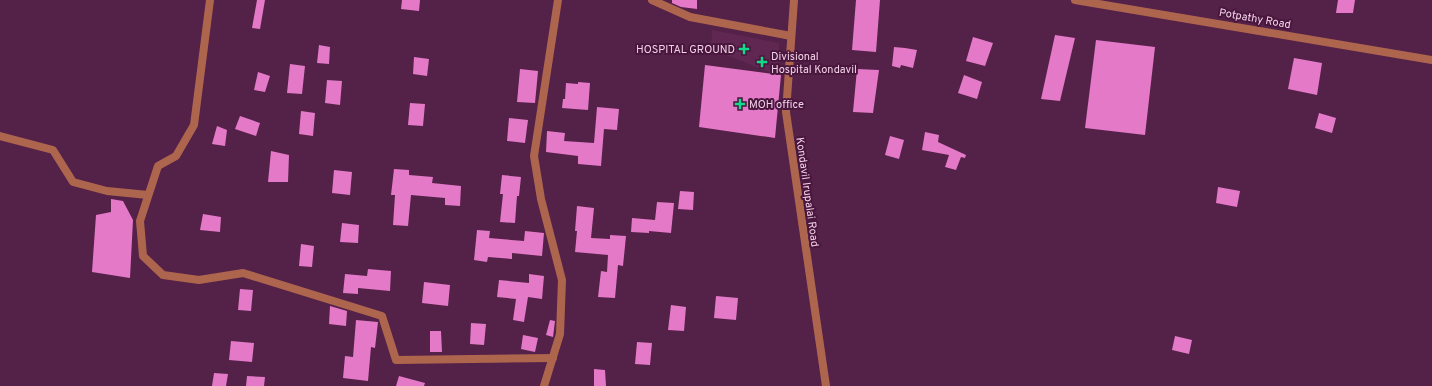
<svg xmlns="http://www.w3.org/2000/svg" width="1432" height="386" font-family="Overpass,sans-serif">
	<style>
		.built { fill: #612753 }
		.building { fill: #e479c8 }
		.lines { fill: none; stroke-linecap: round; stroke-linejoin: round }
		.minor { stroke: #ae654e; stroke-width: 8 }
		.tertiary { stroke: #ae654e; stroke-width: 8 }
		.poi-dot { fill: #13d98a; stroke: #49163d; stroke-width: 1.5 }
		.labels { text-anchor: middle; stroke-width: 4; stroke-linejoin: round; paint-order: stroke }
		.street-label { font-size: 11px; fill: #f3d2e8; stroke: #49163d }
		.poi-label { font-size: 11px; fill: #f3d2e8; stroke: #49163d; text-anchor: start }
	</style>
	<rect width="100%" height="100%" fill="#542148"/>
	<polygon class="built" points="712,30 779,43 779,76 711,49"/>
	<g class="building">
		<polygon points="257,0 265,0 260,29 252,28"/>
		<polygon points="402,0 420,0 419,11 401,9"/>
		<polygon points="672,0 697,0 697,9 681,7 672,3"/>
		<polygon points="856,0 880,0 876,52 852,50"/>
		<polygon points="1338,0 1355,0 1353,13 1336,13"/>
		<polygon points="1055,35 1075,38 1060,101 1041,99"/>
		<polygon points="973,37 993,43 985,66 966,61"/>
		<polygon points="1096,40 1155,47 1145,135 1085,128"/>
		<polygon points="319,45 330,47 329,64 317,63"/>
		<polygon points="894,47 905,48 917,50 913,68 901,65 900,68 892,66"/>
		<polygon points="414,57 429,59 427,76 413,74"/>
		<polygon points="1294,58 1322,63 1317,95 1288,89"/>
		<polygon points="290,64 305,66 302,94 287,93"/>
		<polygon points="705,65 781,75 775,138 699,127"/>
		<polygon points="520,69 538,71 535,103 517,102"/>
		<polygon points="857,69 879,70 873,113 853,112"/>
		<polygon points="258,72 270,76 265,92 254,90"/>
		<polygon points="964,75 982,82 977,99 958,93"/>
		<polygon points="327,80 342,81 340,105 325,103"/>
		<polygon points="578,82 590,83 588,110 562,108 563,99 565,99 566,83 578,84"/>
		<polygon points="410,103 425,104 423,126 408,125"/>
		<polygon points="597,107 619,109 617,130 604,129 601,166 578,164 578,156 546,152 547,131 565,133 564,141 594,143"/>
		<polygon points="301,111 315,113 313,136 299,134"/>
		<polygon points="1319,113 1336,118 1332,133 1315,128"/>
		<polygon points="240,116 260,123 256,136 235,129"/>
		<polygon points="509,118 528,120 525,143 507,141"/>
		<polygon points="217,126 227,130 225,146 212,144"/>
		<polygon points="925,132 939,135 938,142 966,155 965,158 961,157 956,170 945,167 949,155 922,150"/>
		<polygon points="890,136 904,140 899,159 885,155"/>
		<polygon points="271,151 289,155 288,182 268,182"/>
		<polygon points="394,169 409,170 409,175 433,177 432,183 461,186 460,206 445,205 445,198 411,195 408,226 393,225 395,195 391,195"/>
		<polygon points="334,170 352,172 350,195 332,193"/>
		<polygon points="502,175 521,177 519,196 517,196 515,223 500,222 503,194 500,194"/>
		<polygon points="1218,187 1240,191 1237,207 1216,203"/>
		<polygon points="680,191 694,192 693,210 678,209"/>
		<polygon points="111,199 123,201 133,220 130,278 92,272 96,215 111,212"/>
		<polygon points="657,202 674,203 671,233 649,231 649,233 631,232 632,218 655,220"/>
		<polygon points="577,206 594,208 591,238 610,239 610,235 626,236 623,266 618,265 615,298 598,297 601,271 607,272 608,255 575,252 577,231 575,231"/>
		<polygon points="203,214 221,217 220,232 200,230"/>
		<polygon points="342,223 359,225 358,243 340,242"/>
		<polygon points="477,230 490,231 489,238 524,241 525,231 544,233 542,256 512,253 512,259 488,257 487,262 474,260"/>
		<polygon points="301,244 314,246 312,267 299,266"/>
		<polygon points="368,269 391,271 390,291 358,288 358,294 343,293 345,274 367,276"/>
		<polygon points="529,274 544,276 542,299 528,297 524,322 513,320 516,299 497,297 499,280 529,283"/>
		<polygon points="424,282 450,285 448,306 422,303"/>
		<polygon points="240,289 253,290 251,311 238,310"/>
		<polygon points="716,296 738,298 736,320 714,318"/>
		<polygon points="671,305 686,307 684,331 668,330"/>
		<polygon points="330,306 347,311 346,326 329,324"/>
		<polygon points="356,320 378,322 375,348 371,347 368,381 343,378 345,356 353,357"/>
		<polygon points="550,320 555,321 553,337 546,335"/>
		<polygon points="471,323 486,324 484,345 470,344"/>
		<polygon points="430,331 441,331 442,352 430,352"/>
		<polygon points="523,335 538,338 535,352 521,349"/>
		<polygon points="1175,336 1192,340 1189,354 1172,350"/>
		<polygon points="231,341 254,343 252,362 229,360"/>
		<polygon points="637,342 652,343 650,365 635,364"/>
		<polygon points="594,369 605,370 606,386 594,386"/>
		<polygon points="214,373 228,374 226,386 212,386"/>
		<polygon points="247,376 265,377 264,386 246,386"/>
		<polygon points="399,376 425,383 424,386 396,386"/>
	</g>
	<g class="lines">
		<g class="minor">
			<polyline points="210,0 194,125 176,156 158,166 140,221 143,256 163,275 199,280 243,273 382,316 396,360 553,358"/>
			<polyline points="652,0 690,17 791,36"/>
			<polyline points="0,136 53,150 73,182 107,191 148,195"/>
			<polyline points="544,386 560,334 562,280 541,199 534,156 558,0"/>
		</g>
		<g class="tertiary">
			<polyline points="794,0 786,112 826,386"/>
			<polyline points="1075,0 1432,60"/>
		</g>
	</g>
	<g class="poi-dot">
		<path d="M742 43h4v4h4v4h-4v4h-4v-4h-4v-4h4z"/>
		<path d="M760 56h4v4h4v4h-4v4h-4v-4h-4v-4h4z"/>
		<path d="M738 98h4v4h4v4h-4v4h-4v-4h-4v-4h4z"/>
	</g>
	<g class="labels">
		<g class="street-label">
			<text transform="translate(1255 18) rotate(10)" y="4">Potpathy Road</text>
			<text transform="translate(808 192) rotate(82)" y="4">Kondavil Irupalai Road</text>
		</g>
		<g class="poi-label">
			<text x="735" y="53" text-anchor="end">HOSPITAL GROUND</text>
			<text x="771" y="60">Divisional<tspan x="771" dy="13">Hospital Kondavil</tspan></text>
			<text x="749" y="108">MOH office</text>
		</g>
	</g>
</svg>
